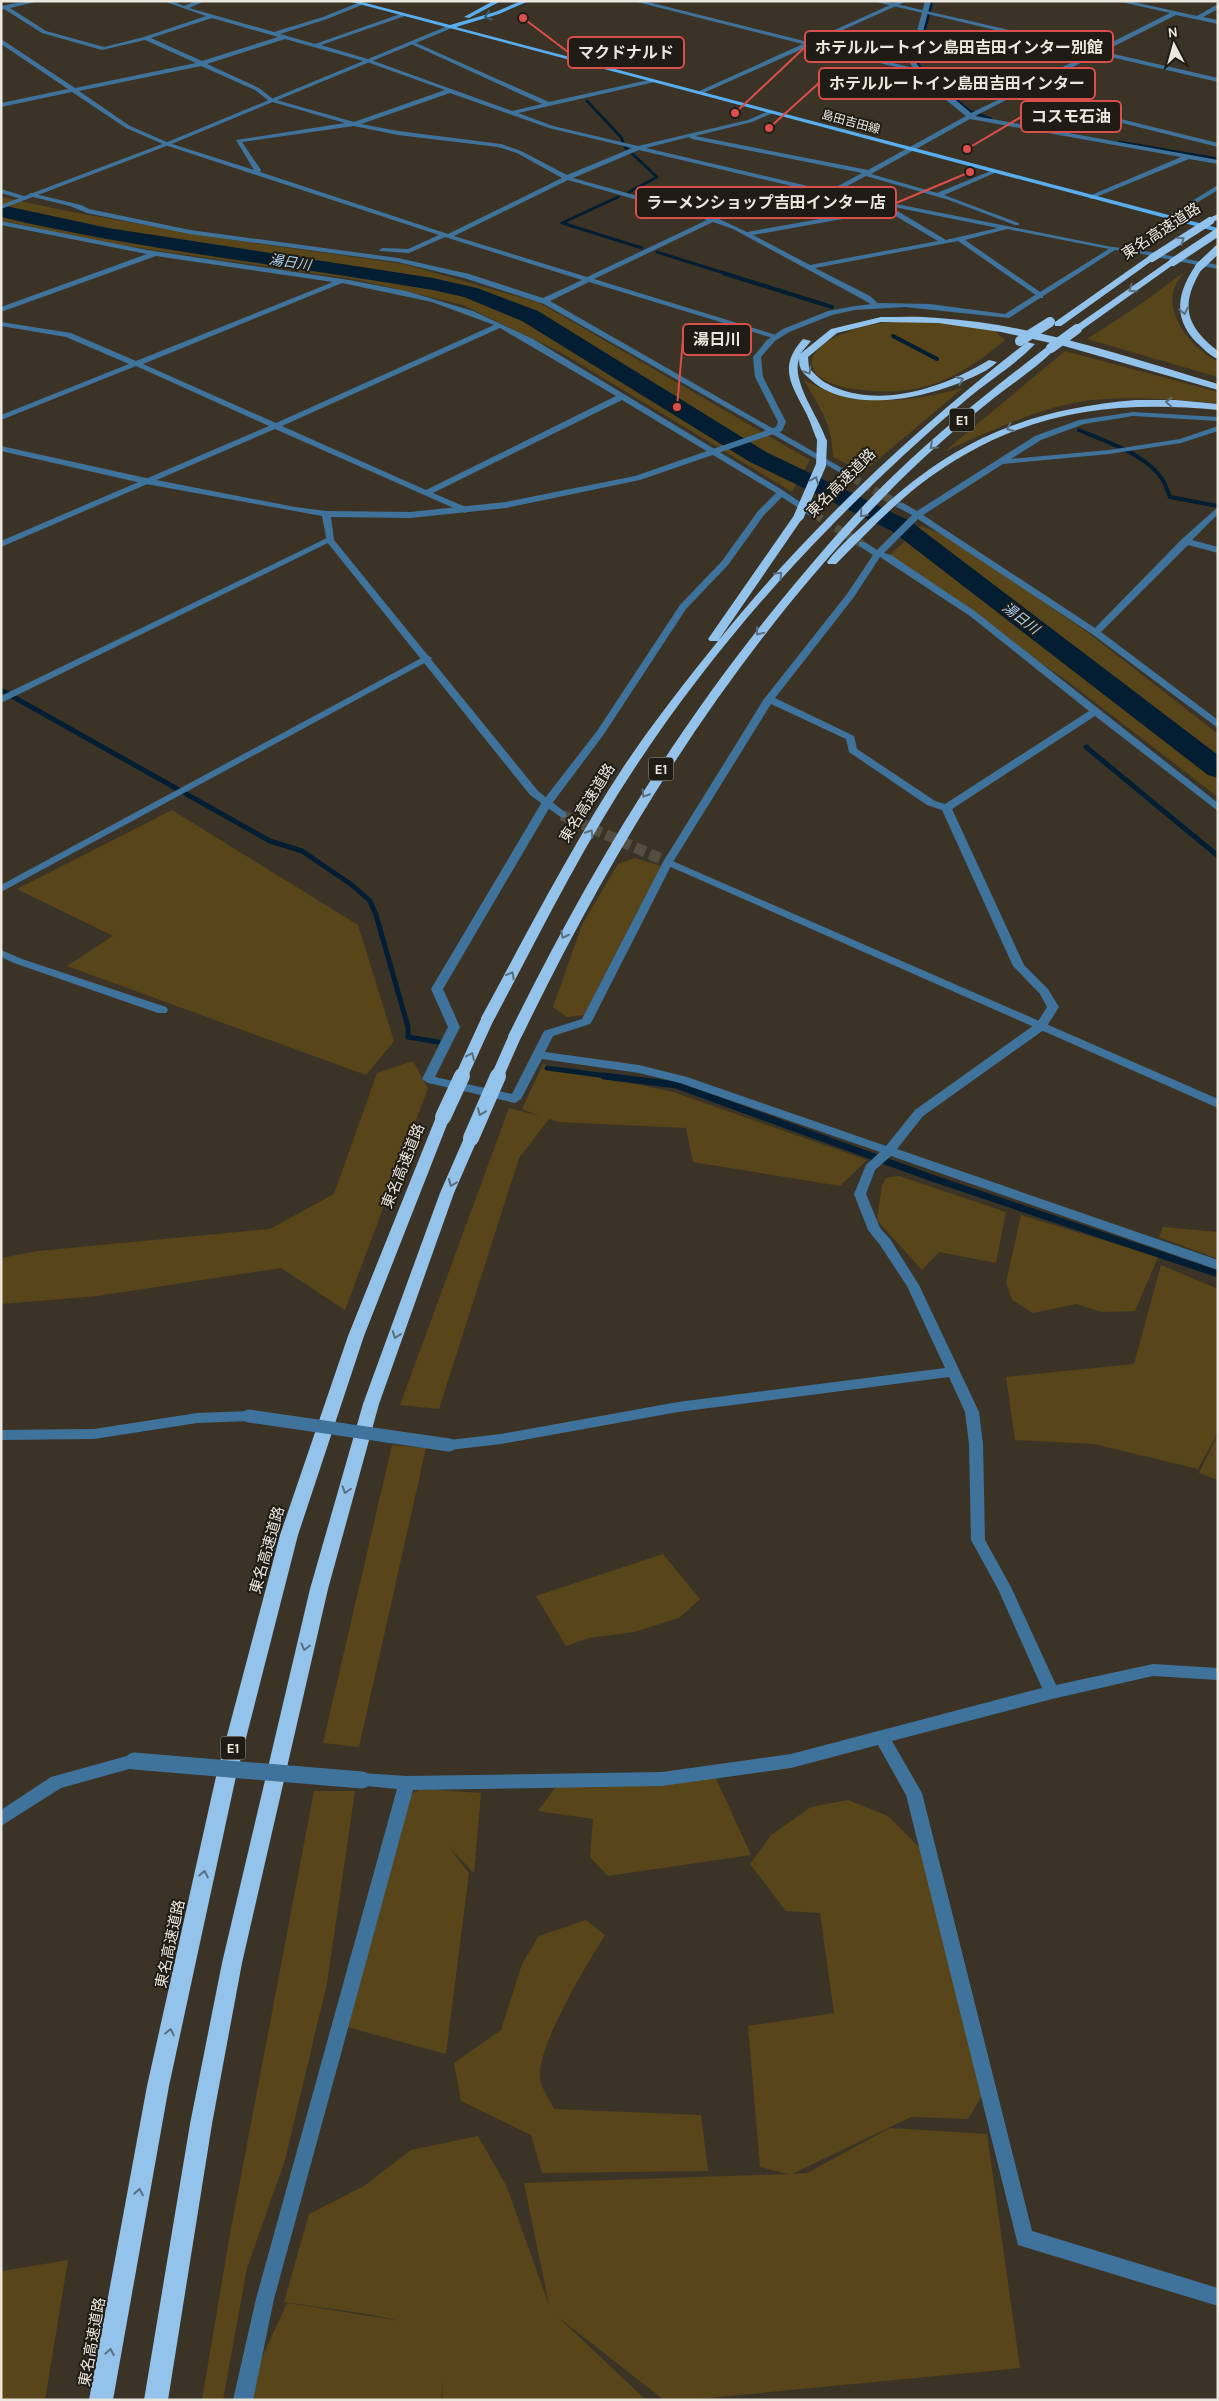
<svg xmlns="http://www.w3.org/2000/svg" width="1219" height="2401" font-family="Karla,'Noto Sans JP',sans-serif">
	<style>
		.green { fill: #584519 }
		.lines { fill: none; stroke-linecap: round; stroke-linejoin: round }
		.stream-far3 { stroke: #031e32; stroke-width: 3 }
		.stream-far2 { stroke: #031e32; stroke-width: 4 }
		.stream-far1 { stroke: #031e32; stroke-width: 5 }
		.stream { stroke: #031e32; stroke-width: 7 }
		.river { fill: #031e32; fill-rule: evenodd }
		.minor-tunnel { stroke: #554f42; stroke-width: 8; stroke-dasharray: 8 4; stroke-linecap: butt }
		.tertiary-tunnel { stroke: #554f42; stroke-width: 11; stroke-dasharray: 11 5; stroke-linecap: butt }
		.minor { fill: #40739c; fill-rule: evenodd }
		.tertiary { fill: #40739c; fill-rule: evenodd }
		.primary { fill: #59aef0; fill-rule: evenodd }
		.motorway { fill: #93c2ea; fill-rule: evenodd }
		.minor-bridge-far1 { stroke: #40739c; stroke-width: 13 }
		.minor-bridge { stroke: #40739c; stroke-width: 17 }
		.motorway-bridge-far3 { stroke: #93c2ea; stroke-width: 8 }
		.motorway-bridge-far2 { stroke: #93c2ea; stroke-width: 10 }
		.motorway-bridge-far1 { stroke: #93c2ea; stroke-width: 12 }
		.motorway-bridge { stroke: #93c2ea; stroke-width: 16 }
		.oneway { stroke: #395e78 }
		.oneway2 { stroke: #596f80 }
		.labels { text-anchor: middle; stroke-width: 4; stroke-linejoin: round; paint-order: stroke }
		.far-street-label { font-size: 12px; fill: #ebe7de; stroke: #1f1c16 }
		.far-water-label { font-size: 14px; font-style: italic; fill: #aad2f3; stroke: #1f1c16 }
		.shield { fill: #1f1c16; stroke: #aeaaa2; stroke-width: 1 }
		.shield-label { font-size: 14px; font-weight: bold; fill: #ebe7de }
		.street-label { font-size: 15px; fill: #ebe7de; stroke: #1f1c16 }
		.leader { fill: none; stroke: #da4e4c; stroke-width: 2 }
		.callout-dot { fill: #da4e4c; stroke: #1f1c16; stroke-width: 2 }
		.callout { fill: #1f1c16; stroke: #da4e4c; stroke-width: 2 }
		.callout-label { font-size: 16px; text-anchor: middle; font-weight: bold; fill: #ebe7de }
	</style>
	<rect width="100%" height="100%" fill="#3b3426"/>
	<g class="green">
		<polygon points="1,197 77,213 226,239 404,264 540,303 810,460 792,492 562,353 463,305 359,280 85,240 1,220"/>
		<path d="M1183,273c-2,4 -6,9 -8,13 -12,30 19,63 43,76v15l-131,-38 54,-35z"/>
		<path d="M912,321l33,1 50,9 10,9c-51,43 -89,59 -157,48 -12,-3 -30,-7 -35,-20 -10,-26 51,-43 69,-45 10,-1 20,-1 30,-2z"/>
		<path d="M1065,351l153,41v11c-41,-3 -85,-7 -126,-3 -51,6 -100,31 -147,51z"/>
		<path d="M804,380c53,28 103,23 159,8l-100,84 -30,-15c-1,-35 -13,-48 -29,-77z"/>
		<polygon points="921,526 952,538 1091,635 1218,734 1218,797 1070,683 888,557"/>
		<polygon points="172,810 358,925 394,1041 366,1075 67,966 113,936 17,889"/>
		<polygon points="635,858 661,866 584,1015 567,1017 553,1007 582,925 618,864"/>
		<polygon points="413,1061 428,1088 345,1310 281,1268 97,1296 1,1304 1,1258 38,1251 270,1229 334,1194 377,1073"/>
		<polygon points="543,1064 673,1092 867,1160 840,1186 693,1162 686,1128 559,1122 549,1119 519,1158 439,1409 400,1405 509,1108 540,1116 522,1109"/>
		<polygon points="899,1176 1006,1212 996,1263 939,1252 922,1270 877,1220 882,1185 886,1178"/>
		<polygon points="1021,1215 1158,1257 1135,1311 1102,1312 1076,1304 1033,1313 1012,1300 1006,1282"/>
		<polygon points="1163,1227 1218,1232 1218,1259 1159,1237"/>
		<polygon points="1161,1265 1218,1289 1218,1432 1198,1469 1094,1444 1015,1440 1006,1377 1134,1364"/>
		<polygon points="1218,1434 1218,1480 1199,1473"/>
		<polygon points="392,1445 426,1448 359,1747 323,1743"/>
		<polygon points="663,1554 700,1599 679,1618 634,1632 589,1638 566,1646 536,1596"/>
		<polygon points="713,1772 751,1855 608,1876 590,1857 593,1819 538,1811 558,1784"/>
		<polygon points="422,1789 481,1793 474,1873 448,1846 469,1873 446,2054 347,2027 408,1795"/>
		<polygon points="314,1791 355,1791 327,1983 285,2160 247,2268 223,2400 202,2400 230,2234"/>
		<polygon points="848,1800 888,1816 921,1849 983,2094 968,2119 911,2117 792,2174 807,2173 890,2128 987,2134 1020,2368 688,2400 664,2400 558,2317 646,2400 442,2400 443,2382 441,2400 252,2400 260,2362 287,2303 401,2321 367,2314 284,2302 309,2214 364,2186 411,2150 478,2136 506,2185 549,2305 524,2183 788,2174 760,2167 748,2026 834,2013 820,1913 786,1911 750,1864 771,1835 811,1807"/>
		<path d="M586,1920l19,15c-17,27 -69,113 -65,143 1,10 10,22 14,31l147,6 7,56 -166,2 -11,-38 -70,-34 -7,-38 47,-33 21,-66 17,-28z"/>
		<polygon points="68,2260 45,2400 1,2400 2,2271"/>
	</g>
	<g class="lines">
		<g class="stream-far3">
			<polyline points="932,1 917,60 920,68 969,111 991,119"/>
			<polyline points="587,101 621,137 625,147 657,177 629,192"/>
			<polyline points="1119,142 1218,159"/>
			<polyline points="618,197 562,223 642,248"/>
			<polyline points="657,252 727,274"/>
		</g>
		<g class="stream-far2">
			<polyline points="723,273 832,307"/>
			<polyline points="893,336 937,359"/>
			<path d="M1079,430c27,12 66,23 83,49 4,5 5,12 8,18l48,9"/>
		</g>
		<g class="stream-far1">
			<polyline points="1,690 270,841 302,851 352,885 370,901 376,915 408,1027 408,1037 438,1042"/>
			<polyline points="1086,747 1218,856"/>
			<polyline points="547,1068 614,1077"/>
		</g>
		<polyline class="stream" points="604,1076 676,1085 932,1178 1218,1274"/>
		<path class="river" d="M1,205l107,23 325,50 44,10 61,23 228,141 144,69 308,234v23l-10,-3 -316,-244 -142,-69 -228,-141 -58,-24 -31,-7c-144,-25 -289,-39 -432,-73z"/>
		<g class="minor-tunnel">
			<polyline points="853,478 900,505"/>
			<polyline points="815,515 862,544"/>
		</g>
		<polyline class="tertiary-tunnel" points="562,815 668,862"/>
		<g class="minor">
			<path d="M27,1h13l-30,7 36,23 58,16 40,-10 62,-21 -43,-15h9l12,5 12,-5h9l-16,7 85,24 49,-15 37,-15 2,3 -35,14 -47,15 35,10 88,-31 2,3 -84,29 50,15 141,51 30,-7 -133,-61 5,-1 135,60 104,-23 2,3 -137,31 35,13 85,20 110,-26 23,-10 2,3 -21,9 -57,14 173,34 98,-54 -30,-24 -19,-20 -108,-26 -108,48h-4v-2l106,-48 -170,-43h11l164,41 91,-41h8l-93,42 99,25 -4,-7 16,-60h6l-16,60 6,9 92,22 157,-79 -53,-12h12l68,15 21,-12v5l-15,8 15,3v4l-42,-9 -157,79 199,49v4l-204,-51 -39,20 243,44v4l-29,-5 -98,40 -2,-1v-2l92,-39 -211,-38 -99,55 66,19 56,-23h4v2l-53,23 75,28v2h-4l-66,-25 -83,-24 -30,16 281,56 -3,2 -107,-21 -42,11 78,54v4h-3l-82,-57 -143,27 55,28 11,10 -4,2 -13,-8 -131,-71 -20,-7 -119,57 182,56v4l-187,-57 -39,19 306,175 1,2 -4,2 -309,-176 -80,-26 -66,-16 -208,-28 -103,-21 -17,-7 -41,-10v-2l2,-1 50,12 8,4 101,21 208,28 71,16 74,24 39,-18 -137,-43 -36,16 -28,-2 -2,-1 4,-2 25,1 31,-14 -274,-90 -39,-17 -54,-36 -71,15v-4l67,-14 -67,-45v-5l74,49 121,-25 -51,-23 -43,10 -60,-17 -38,-24 -3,1v-4zM212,18l66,19 -76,24 -51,-23zM285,39l82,23 78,28 -91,32 -81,-23 -14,-11 -52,-24zM201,66l54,24 14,11 76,22 -109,17 18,30 -85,-27 -39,-17 -51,-35zM925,74l83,21 -37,18zM450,93l99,35 83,20 -65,27 -46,-24 -20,-7 -103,-13 -37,-7zM354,126l44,9 100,12 19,6 45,25 -114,56 -188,-62 1,-2 -19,-28zM689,137l3,2 170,34 -33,18 -183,-43zM639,150l174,41 -82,18 -18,8 -140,-39zM568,180l139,40 -120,57 -133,-41zM820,193l63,12 -1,3 -135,24 -28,-13 16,-7zM889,206l109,22 -52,12zM887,211l51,30 -128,24 -57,-30z"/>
			<polygon points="1,189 27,197 28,198 25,200 1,193"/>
			<path d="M1,221l146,29 202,30 57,11 67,20 60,28 251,152 35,24 -7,2 -30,-20 -18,18 -36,50 -42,44 -82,125 -53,71 -108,184 17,38 -25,50 77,17 32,-63 38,-12 81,-157 101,-163 83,-105 26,-39 -14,-9v-4h6l12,8 35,-35 -15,-8v-4h6l14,8 118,-75 44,-16 54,-8 85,5v4l-85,-5 -49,8 -43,16 -30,19 98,-9 71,-11 38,-13v5l-37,12 -72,11 -106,10 -80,51 172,113 87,-89 36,-32v7l-26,26 26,7v6l-30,-8 -87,87 117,88v8l-126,-94 -174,-115 -34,34 7,2 85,57 242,191v8l-123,-95 -143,93 72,156 24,24 11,18 -14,22 -122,87 -26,33 321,111v10l-327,-114 -16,14 -9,24 14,34 10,11 29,46 60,127 4,32 2,96 26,47 45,98 97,-21 65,4v12l-65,-4 -101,23 -160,42 30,52 110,438 186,57v18l-200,-61 -112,-450 -28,-50 -87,23 -129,18 -249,4 -139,509 -21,101h-20l23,-101 141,-510 -41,-4 -2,-5 2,-5 6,-2 45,3 255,-4 129,-18 251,-66 -44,-99 -27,-49 -2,-96 -4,-32 -16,-35 -271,35 -177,32 -52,6 -5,-1 -2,-4 2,-4 5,-1 52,-6 177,-32 267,-34 -38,-82 -27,-41 -12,-15 -14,-36 12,-29 14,-13 -200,-69 -41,-10 -97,-14 -21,40 -6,4 -87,-20 -6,-4 26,-52 -17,-38 111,-187 55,-71 83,-126 42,-44 36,-50 18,-18 -154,-93 -189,93 35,15 1,2 -4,3 -190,-84 -274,118v-6l268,-115 -133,-60 -135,54v-5l128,-51 -63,-27 -65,-11v-4l70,11 65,28 197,-79 -177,-26 -155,56v-5l146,-53 -146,-29zM342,283l90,19 62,23 -218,98 -133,-59zM500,328l116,68 -190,94 -144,-64zM880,557l90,59 119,95 -144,93 -10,-3 -78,-52 -3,-13 -79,-38 79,-101zM771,704l75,35 3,13 78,53 15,5 71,156 27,28 7,13 -10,16 -122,87 -29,36 -199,-69 -48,-12 -94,-13 8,-16 37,-12 2,-3 81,-159z"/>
			<polygon points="1134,249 1218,265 1218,269 1132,252 1130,251"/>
			<polygon points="327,538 334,540 1,703 1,696"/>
			<polygon points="427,655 432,658 430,660 1,892 1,885"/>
			<polygon points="1,950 22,959 166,1007 168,1010 166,1013 158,1013 14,963 1,957"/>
			<polygon points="249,1411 254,1412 256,1416 254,1420 249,1421 197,1423 94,1439 1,1440 1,1430 94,1429 197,1413"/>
			<polygon points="134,1754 140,1756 142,1761 140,1766 61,1788 1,1826 1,1810 51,1777"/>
		</g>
		<g class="tertiary">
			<polygon points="872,1 883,1 1218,78 1218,82"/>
			<polygon points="450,25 452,28 169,145 1,209 1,205 165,143"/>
			<polygon points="1218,185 1218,190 1171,218 1166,217"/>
			<polygon points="1181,218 1184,220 1183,221 1136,252 1115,250 1009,318 905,307 855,310 832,315 789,332 775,341 761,357 763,377 786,422 782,431 640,480 506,508 410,518 331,517 334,540 538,791 566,813 566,817 562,818 530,795 327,542 322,516 146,484 1,451 1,446 146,478 295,507 326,511 410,512 506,502 635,476 776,427 778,422 755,377 753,357 767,340 783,329 828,311 855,306 880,303 930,304 1005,314 1112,247 1133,249"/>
			<polygon points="668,859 1218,1099 1218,1108 664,864 664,860"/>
		</g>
		<g class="primary">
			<polygon points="348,1 358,1 450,25 495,12 521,1 529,1 499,14 456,27 1218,228 1218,232"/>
			<polygon points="493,1 501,1 469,18 464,17"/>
		</g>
		<g class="motorway">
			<polygon points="1218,214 1218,220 1207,223 1207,219"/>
			<polygon points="1149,256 1156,258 1061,326 1055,326 1055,322"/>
			<polygon points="1170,260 1177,262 1080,331 1074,331 1074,327"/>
			<path d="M1196,265l7,2c-23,36 -19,58 15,84v8c-8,-3 -15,-11 -22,-17 -24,-25 -18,-51 0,-77z"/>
			<path d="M881,317c19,0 38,-1 57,1 95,6 189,39 280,66v6l-154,-44 -63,-14 -63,-9 -57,-1 -44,11 -29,24 1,11c5,5 11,12 17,15 51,28 117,5 163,-23l8,2c-9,9 -22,14 -33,19 -42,18 -115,33 -153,-1 -8,-7 -12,-10 -12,-21 -8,24 21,59 28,83l-8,2c-5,-9 -7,-19 -12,-29 -15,-30 -30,-47 -4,-76l8,2 -11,13 31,-25z"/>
			<path d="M1027,342l8,2c-20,21 -47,37 -68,55 -47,40 -92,82 -135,126 -72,73 -139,155 -196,241 -53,80 -96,167 -141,252l-2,3h-10l-2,-3c46,-85 90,-171 143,-252 29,-43 61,-84 94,-125h-8l-2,-2 87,-125 4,-1 5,3 -86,125c91,-113 195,-210 309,-299z"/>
			<path d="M1048,346l8,2c-18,19 -42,34 -62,50 -39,31 -77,64 -112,101 -153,159 -264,339 -360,537l-2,3h-10l-2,-3c79,-161 169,-312 285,-450 32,-38 65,-77 101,-111 49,-47 101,-88 154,-129z"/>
			<path d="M1136,400h40l42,4v6c-114,-11 -207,4 -300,76 -29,23 -56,52 -82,78h-8l-1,-2c13,-17 30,-31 46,-46 79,-75 154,-107 263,-116z"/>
			<polygon points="443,1112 450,1117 364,1336 298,1535 235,1781 169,2086 113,2400 89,2400 147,2086 215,1781 280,1535 348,1336 436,1117"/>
			<polygon points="471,1133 476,1135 478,1138 454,1193 379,1404 328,1589 242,1963 212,2124 168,2400 144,2400 190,2124 222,1963 310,1589 363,1404 440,1193 464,1138 466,1135"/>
		</g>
		<polyline class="minor-bridge-far1" points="249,1416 449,1445"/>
		<polyline class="minor-bridge" points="134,1761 362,1780"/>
		<g class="motorway-bridge-far3">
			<polyline points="1152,258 1210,221"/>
			<polyline points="1173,262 1218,232"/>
			<polyline points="1199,267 1218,249"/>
		</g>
		<g class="motorway-bridge-far2">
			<polyline points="1020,341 1050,322"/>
			<polyline points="1051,348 1077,329"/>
			<polyline points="799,516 821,465 822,442"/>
		</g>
		<g class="motorway-bridge-far1">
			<polyline points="461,1077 488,1018"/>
			<polyline points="497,1077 515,1036"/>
		</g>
		<g class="motorway-bridge">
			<polyline points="443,1117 462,1076"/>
			<polyline points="471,1138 498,1076"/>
		</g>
	</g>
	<defs><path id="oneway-chevron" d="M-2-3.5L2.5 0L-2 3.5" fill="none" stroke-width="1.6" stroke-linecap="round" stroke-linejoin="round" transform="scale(1.25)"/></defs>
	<use class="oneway" href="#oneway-chevron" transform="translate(488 16) rotate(163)"/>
	<g class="oneway2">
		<use href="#oneway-chevron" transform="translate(1181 240) rotate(-33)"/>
		<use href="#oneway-chevron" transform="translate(1132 289) rotate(145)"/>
		<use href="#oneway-chevron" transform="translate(1184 311) rotate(78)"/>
		<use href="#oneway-chevron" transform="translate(808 371) rotate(58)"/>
		<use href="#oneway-chevron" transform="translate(960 380) rotate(-23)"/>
		<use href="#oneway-chevron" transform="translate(1169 402) rotate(-177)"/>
		<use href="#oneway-chevron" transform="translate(1010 428) rotate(156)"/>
		<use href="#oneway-chevron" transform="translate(933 446) rotate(138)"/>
		<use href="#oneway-chevron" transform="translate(815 480) rotate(-68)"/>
		<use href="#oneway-chevron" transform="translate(863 514) rotate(131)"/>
		<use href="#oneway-chevron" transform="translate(779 575) rotate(-47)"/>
		<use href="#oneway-chevron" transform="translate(759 632) rotate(129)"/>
		<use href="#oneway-chevron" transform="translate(645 794) rotate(122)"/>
		<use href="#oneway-chevron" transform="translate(590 833) rotate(-58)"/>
		<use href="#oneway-chevron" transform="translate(564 935) rotate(117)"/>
		<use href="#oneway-chevron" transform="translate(511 975) rotate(-62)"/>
		<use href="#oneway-chevron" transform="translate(471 1056) rotate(-65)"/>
		<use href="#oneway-chevron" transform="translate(481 1112) rotate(112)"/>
		<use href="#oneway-chevron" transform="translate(452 1183) rotate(113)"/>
		<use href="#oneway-chevron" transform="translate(396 1335) rotate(110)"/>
		<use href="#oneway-chevron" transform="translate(346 1490) rotate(106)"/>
		<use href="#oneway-chevron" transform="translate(305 1647) rotate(104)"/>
		<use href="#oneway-chevron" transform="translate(204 1874) rotate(-78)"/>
		<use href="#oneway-chevron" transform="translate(170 2032) rotate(-78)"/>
		<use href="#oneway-chevron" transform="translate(139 2192) rotate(-80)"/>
		<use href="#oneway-chevron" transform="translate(110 2352) rotate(-80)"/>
	</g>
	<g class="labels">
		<g class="far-street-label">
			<text transform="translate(851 122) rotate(15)" y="4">島田吉田線</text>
		</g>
		<g class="far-water-label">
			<text transform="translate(290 262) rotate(9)" y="5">湯日川</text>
			<text transform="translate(1021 618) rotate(37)" y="5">湯日川</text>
		</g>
		<g class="shield">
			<rect x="949.5" y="408.5" width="25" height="23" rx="4"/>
			<rect x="648.5" y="757.5" width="25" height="23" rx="4"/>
			<rect x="220.5" y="1736.5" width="25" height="23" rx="4"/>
		</g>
		<g class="shield-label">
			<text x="962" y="425">E1</text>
			<text x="661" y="774">E1</text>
			<text x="233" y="1753">E1</text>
		</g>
		<g class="street-label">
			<text transform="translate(1161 231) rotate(-33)" y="5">東名高速道路</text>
			<text transform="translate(841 483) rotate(-45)" y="5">東名高速道路</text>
			<text transform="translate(587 803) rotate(-58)" y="5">東名高速道路</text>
			<text transform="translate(403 1166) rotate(-68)" y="5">東名高速道路</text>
			<text transform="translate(267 1550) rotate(-74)" y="5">東名高速道路</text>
			<text transform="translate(170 1944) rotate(-78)" y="5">東名高速道路</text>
			<text transform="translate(92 2342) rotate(-80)" y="5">東名高速道路</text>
		</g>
	</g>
	<path class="leader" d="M735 113L805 47M523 18L568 52M769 128L819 83M967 149L1021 117M970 172L896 203M677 407L683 339"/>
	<g class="callout-dot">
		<circle cx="735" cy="113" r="5"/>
		<circle cx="523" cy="18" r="5"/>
		<circle cx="769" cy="128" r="5"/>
		<circle cx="967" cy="149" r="5"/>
		<circle cx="970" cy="172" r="5"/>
		<circle cx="677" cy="407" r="5"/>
	</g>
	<g class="callout">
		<rect x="805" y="31" width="308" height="31" rx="5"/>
		<rect x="568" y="37" width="116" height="31" rx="5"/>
		<rect x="819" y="68" width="276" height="31" rx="5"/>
		<rect x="1021" y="101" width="100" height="31" rx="5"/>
		<rect x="636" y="187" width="260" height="31" rx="5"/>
		<rect x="683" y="324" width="68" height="31" rx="5"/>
	</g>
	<g class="callout-label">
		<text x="959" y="53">ホテルルートイン島田吉田インター別館</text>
		<text x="626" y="58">マクドナルド</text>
		<text x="957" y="89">ホテルルートイン島田吉田インター</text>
		<text x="1071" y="122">コスモ石油</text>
		<text x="766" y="208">ラーメンショップ吉田インター店</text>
		<text x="717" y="345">湯日川</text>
	</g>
	<rect width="1219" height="2401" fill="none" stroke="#ebe7de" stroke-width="5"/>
	<g transform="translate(1174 45) rotate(354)" stroke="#1f1c16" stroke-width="4" paint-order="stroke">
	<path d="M0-4L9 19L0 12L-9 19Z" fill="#ebe7de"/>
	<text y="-8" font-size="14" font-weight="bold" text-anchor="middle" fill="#ebe7de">N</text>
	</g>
</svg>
